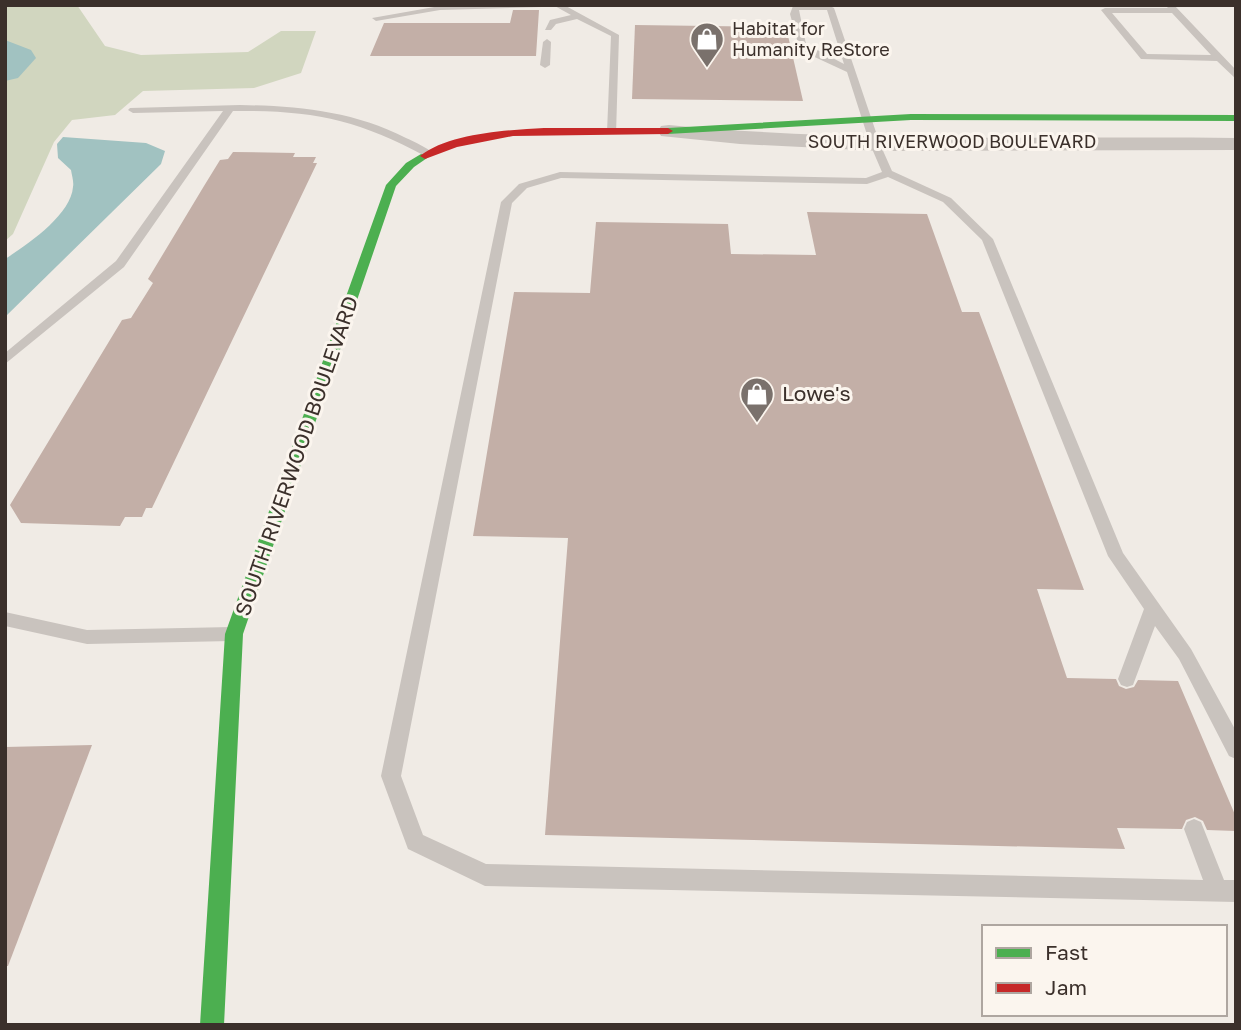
<svg xmlns="http://www.w3.org/2000/svg" width="1241" height="1030" font-family="'Golos Text',sans-serif">
	<style>
		.green { fill: #d1d6bf }
		.water { fill: #a1c2c1 }
		.lines { fill: none; stroke-linecap: round; stroke-linejoin: round }
		.river { fill: #a1c2c1; fill-rule: evenodd }
		.building { fill: #c3afa7 }
		.lane { fill: #c9c3be; fill-rule: evenodd }
		.street { fill: #c9c3be; fill-rule: evenodd }
		.fast { fill: #4caf50; fill-rule: evenodd }
		.jam { fill: #c62828; fill-rule: evenodd }
		.labels { text-anchor: middle; stroke-width: 6; stroke-linejoin: round; paint-order: stroke }
		.far-poi-label { font-size: 18px; fill: #3b302b; stroke: #fbf5ee; text-anchor: start }
		.far-street-label { font-size: 18px; fill: #3b302b; stroke: #fbf5ee }
		.poi-label { font-size: 21px; fill: #3b302b; stroke: #fbf5ee; text-anchor: start }
		.street-label { font-size: 21px; fill: #3b302b; stroke: #fbf5ee }
	</style>
	<rect width="100%" height="100%" fill="#f0ebe5"/>
	<polygon class="green" points="5,5 77,5 105,46 141,55 248,52 281,31 316,31 301,73 254,88 143,91 115,115 72,120 54,142 13,234 5,241"/>
	<path class="water" d="M63,137l83,6 19,8 -4,13 -156,153v-58c22,-14 66,-44 68,-72 1,-5 -1,-11 -2,-17l-13,-12 -1,-14z"/>
	<g class="lines">
		<polygon class="river" points="5,40 31,50 36,58 18,78 5,81"/>
	</g>
	<g class="building">
		<polygon points="513,10 539,10 536,56 370,56 384,23 510,23"/>
		<polygon points="635,25 786,27 803,101 632,99"/>
		<polygon points="233,152 295,153 293,157 316,157 313,163 317,163 152,508 146,508 142,517 125,517 120,526 21,523 10,505 122,320 131,318 153,283 148,279 204,186 220,160 228,159"/>
		<polygon points="807,212 927,214 962,312 979,312 1084,590 1037,589 1067,678 1116,679 1119,686 1126,689 1134,687 1138,680 1178,681 1236,817 1236,831 1207,830 1203,821 1195,817 1186,820 1182,829 1117,828 1125,849 545,835 568,538 473,536 514,292 590,293 596,222 728,224 731,254 816,255"/>
		<polygon points="92,745 8,966 5,966 5,747"/>
	</g>
	<g class="lines">
		<g class="lane">
			<polygon points="546,5 542,7 440,10 376,21 372,18 440,6"/>
			<polygon points="553,5 564,5 619,35 616,134 607,132 611,36 577,19 556,24 551,30 545,30 550,20 571,15"/>
			<path d="M1165,5h9l62,65v9l-19,-18 -76,-2 -40,-49 4,-2h63zM1112,13h60l39,42 -64,-1z"/>
			<path d="M793,6h37l4,2 46,136 12,27 59,27 42,41 130,314 68,96 45,82v28l-7,-3 -50,-97 -24,-33 -22,59 -6,2 -6,-2 -3,-6 26,-70 -36,-53 -126,-316 -39,-38 -55,-25 -21,7 -306,-6 -34,10 -15,15 -111,573 22,59 63,29 717,16 -19,-51 3,-7 7,-3 7,3 23,58h12v22l-751,-16 -77,-37 -27,-73 120,-574 18,-18 41,-12 306,6 16,-6 -12,-28 -23,-72 -41,-19 -7,-6 -9,-33zM799,10h28l17,54 -38,-20z"/>
			<polygon points="547,39 551,42 550,65 545,68 540,65 543,42"/>
			<path d="M240,105c58,1 113,6 166,33 9,4 20,9 28,16l-9,2c-68,-37 -115,-46 -192,-45l-109,156 -119,97v-11l111,-92 107,-150 -90,2 -5,-3 2,-2z"/>
			<polygon points="5,612 87,630 232,627 238,629 241,634 238,639 232,641 87,644 5,626"/>
		</g>
		<path class="street" d="M669,125c189,18 377,11 567,13v12l-355,1 -141,-7 -79,-8 -3,-5 3,-5z"/>
		<g class="fast">
			<polygon points="911,114 1236,115 1236,121 911,120 668,134 663,131 668,128"/>
			<polygon points="421,154 430,156 414,167 396,186 243,634 224,1025 200,1025 225,634 386,185 406,163"/>
		</g>
		<path class="jam" d="M544,128h124l5,3 -5,3 -155,2 -56,11 -32,12 -5,-3c29,-23 88,-26 124,-28z"/>
	</g>
	<defs>
		<g id="shop-pin" transform="scale(1.75)"><path d="M0 17L-7.5 6A9.5 9.5 0 1 1 7.5 6Z" fill="#7a716c" stroke="#fbf5ee"/><path d="M-5-2.5h2.3a2.7 3.5 0 0 1 5.4 0H5L5.5 6h-11ZM-1.5-2.5h3a1.5 2.3 0 0 0-3 0Z" fill="#fff"/></g>
	</defs>
	<g fill-rule="evenodd">
		<use href="#shop-pin" x="707" y="39"/>
		<use href="#shop-pin" x="757" y="394"/>
	</g>
	<g class="labels">
		<g class="far-poi-label">
			<text x="732" y="35">Habitat for<tspan x="732" dy="21">Humanity ReStore</tspan></text>
		</g>
		<g class="far-street-label">
			<text x="952" y="148">SOUTH RIVERWOOD BOULEVARD</text>
		</g>
		<g class="poi-label">
			<text x="782" y="401">Lowe's</text>
		</g>
		<g class="street-label">
			<text transform="translate(297 456) rotate(-71)" y="7">SOUTH RIVERWOOD BOULEVARD</text>
		</g>
	</g>
	<rect width="1241" height="1030" fill="none" stroke="#3b302b" stroke-width="14"/>
	<rect x="982" y="925" width="245" height="91" fill="#fbf5ee" stroke="#aea6a0" stroke-width="2"/>
	<rect x="996" y="948" width="35" height="10" fill="#4caf50" stroke="#aea6a0" stroke-width="2"/>
	<text x="1045" y="960" font-size="21" fill="#3b302b">Fast</text>
	<rect x="996" y="983" width="35" height="10" fill="#c62828" stroke="#aea6a0" stroke-width="2"/>
	<text x="1045" y="995" font-size="21" fill="#3b302b">Jam</text>
</svg>
